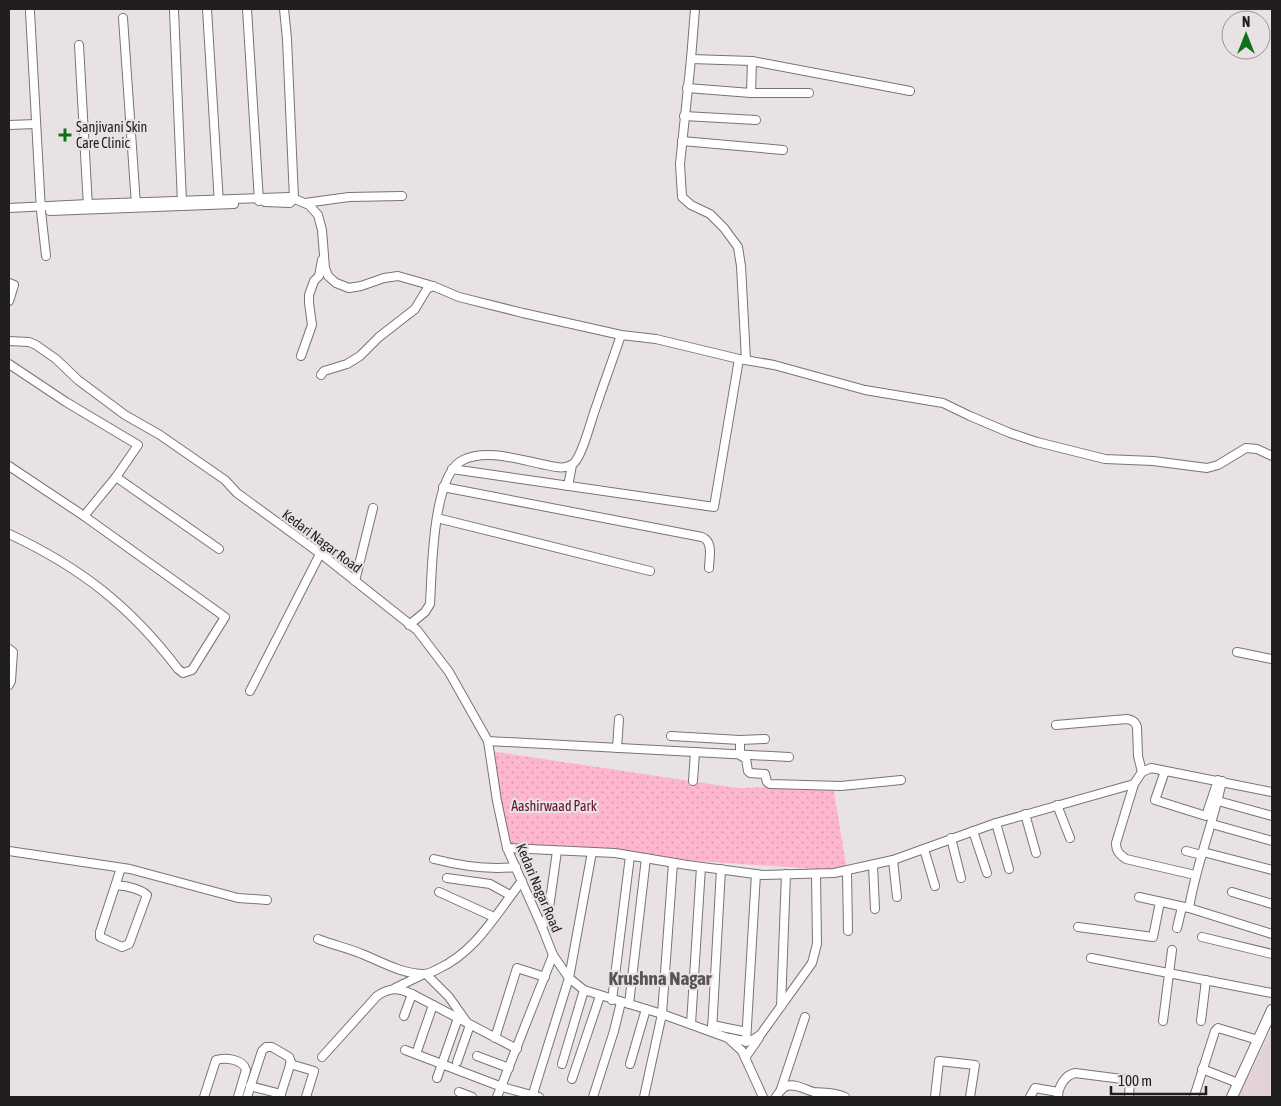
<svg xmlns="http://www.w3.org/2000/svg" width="1281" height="1106" font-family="'Asap Condensed',sans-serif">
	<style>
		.built { fill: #e3d3d7 }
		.park { fill: url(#park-dots) }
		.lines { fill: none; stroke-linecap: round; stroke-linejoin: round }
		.minor-casing { stroke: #797375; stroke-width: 10 }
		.major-casing { stroke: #797375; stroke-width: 12 }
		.minor { stroke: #fff; stroke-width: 8 }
		.major { stroke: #fff; stroke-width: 10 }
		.poi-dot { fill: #106f1c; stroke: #e9e2e4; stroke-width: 2 }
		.labels { text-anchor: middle; stroke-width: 4.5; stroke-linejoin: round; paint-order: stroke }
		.poi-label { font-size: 14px; fill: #201e1f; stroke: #e9e2e4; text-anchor: start }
		.street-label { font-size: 14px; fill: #201e1f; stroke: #e9e2e4 }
		.park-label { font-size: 14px; fill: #631136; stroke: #e9e2e4 }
		.district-label { font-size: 19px; font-weight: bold; fill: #595355; stroke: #e9e2e4 }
	</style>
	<defs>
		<pattern id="park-dots" width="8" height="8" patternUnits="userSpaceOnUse" patternTransform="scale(1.25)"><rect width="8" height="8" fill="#fdb6cc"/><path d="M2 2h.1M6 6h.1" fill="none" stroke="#d99caf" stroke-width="1.8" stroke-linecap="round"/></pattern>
	</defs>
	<rect width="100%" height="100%" fill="#e9e2e4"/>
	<polygon class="built" points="1272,1028 1272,1097 1239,1097 1239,1096"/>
	<polygon class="park" points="490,751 737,788 833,785 847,871 507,848"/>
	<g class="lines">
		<g class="minor-casing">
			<g id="minor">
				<polyline points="207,9 219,204"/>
				<polyline points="247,9 259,201"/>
				<polyline points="284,9 287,39 294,199"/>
				<polyline points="695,9 691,59 680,164 682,197 691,205 710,214 724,228 738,247 741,266 746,360"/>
				<polyline points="174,10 182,203"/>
				<polyline points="30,12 41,211 46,256"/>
				<polyline points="123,18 136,205"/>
				<polyline points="79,45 88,207"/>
				<polyline points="691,59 752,61 910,91"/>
				<polyline points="687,88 751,93 752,61"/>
				<polyline points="751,93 809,93"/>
				<polyline points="684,116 756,120"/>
				<polyline points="9,125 36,124"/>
				<polyline points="682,141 783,150"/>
				<polyline points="265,202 290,203 294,199"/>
				<polyline points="305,203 349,197 402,196"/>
				<polyline points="9,208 88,204 290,197 309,205 318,215 322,230 325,268 328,276 336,283 349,288 361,286 384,278 398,276 433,286 459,297 523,313 621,335 656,339 739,359 774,365 865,390 943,403 970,416 1010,433 1037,442 1105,459 1153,461 1207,468 1218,465 1246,448 1257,449 1272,456"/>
				<polyline points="50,211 234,204"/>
				<polyline points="9,283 14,285 9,301"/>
				<polyline points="9,341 29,342 36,345 56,359 78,380 125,415 160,435 225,480 237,493 325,557 417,630 449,672 488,741 497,801 507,848 542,927 553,955 569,978 584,990 662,1014 728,1038 742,1051 763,1097"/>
				<polyline points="301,356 312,325 309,303 309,295 314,281 319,276 322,260"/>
				<polyline points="9,364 66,402 138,445 116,477 84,516"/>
				<polyline points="321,375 324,371 347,364 360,356 379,337 415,309 427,289 433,286"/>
				<path d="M9,466l75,50 141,101 -33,53 -9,3 -5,-4c-48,-63 -98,-102 -169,-135"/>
				<polyline points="452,469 714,507 739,359"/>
				<polyline points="116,477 219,549"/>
				<polyline points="568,486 572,465"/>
				<path d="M443,487l259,50c12,5 7,21 7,31"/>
				<polyline points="437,518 650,571"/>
				<polyline points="355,581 373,508"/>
				<path d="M409,625l16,-13 5,-8c2,-31 2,-130 33,-144 23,-11 54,-1 78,4 11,2 24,7 33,-1 9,-9 17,-43 22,-56 8,-24 17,-48 25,-72"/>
				<polyline points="9,649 13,652 11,681 9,685"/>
				<polyline points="1237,652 1272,659"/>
				<polyline points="250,691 320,554"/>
				<path d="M1056,725l71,-6c5,1 8,2 10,8l1,29 4,16"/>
				<polyline points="671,736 740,740 765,739"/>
				<polyline points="740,740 740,755 746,759 748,771 750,773 765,774 767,782 770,784 841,786 901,780"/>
				<polyline points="488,741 789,757"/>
				<polyline points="617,748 619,719"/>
				<polyline points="1165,771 1155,800 1206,816 1218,780"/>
				<polyline points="693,781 695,752"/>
				<path d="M1134,784l-18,59c0,8 3,11 10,16l69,16"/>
				<polyline points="1218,801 1272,816"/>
				<polyline points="1057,805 1070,838"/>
				<polyline points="1025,814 1036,853"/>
				<polyline points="996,823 1009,869"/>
				<polyline points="1212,824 1272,841"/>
				<polyline points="973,831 987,873"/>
				<polyline points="951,838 961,878"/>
				<polyline points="507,848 615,853 687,865 763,875 834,873 893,860 996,823 1134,784 1142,772 1151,768 1272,792"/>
				<polyline points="924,849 935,886"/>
				<polyline points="9,851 130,869 238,898 267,900"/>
				<polyline points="1186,851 1202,855"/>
				<polyline points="1203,852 1272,870"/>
				<path d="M434,859c27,7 54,11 82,8"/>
				<polyline points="893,860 897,897"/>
				<polyline points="873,865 875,909"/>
				<polyline points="847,871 848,931"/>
				<polyline points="447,878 490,884 510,895"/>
				<path d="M116,885c10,1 23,3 31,10l-18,49 -7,3 -22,-10v-5l21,-64"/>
				<polyline points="439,892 494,917"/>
				<polyline points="1232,892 1272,904"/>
				<polyline points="1139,897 1189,908 1272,934"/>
				<path d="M1189,908c7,-43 24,-84 33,-127"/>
				<polyline points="542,927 548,915 557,851"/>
				<polyline points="1078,927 1153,937 1160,902"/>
				<polyline points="1177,928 1182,907"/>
				<polyline points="1202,937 1272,954"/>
				<path d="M318,939c15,6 30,9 44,15 20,8 40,20 62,20 5,0 10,-3 14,-5 39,-18 59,-57 84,-88"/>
				<polyline points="1091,958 1272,993"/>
				<polyline points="426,974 449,997 468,1024"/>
				<polyline points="395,988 424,974"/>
				<polyline points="612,1000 630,856"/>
				<polyline points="629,1004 646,858"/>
				<polyline points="781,1006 786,874"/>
				<polyline points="404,1016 412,994"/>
				<polyline points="1163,1021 1172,950"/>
				<polyline points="1201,1021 1206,980"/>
				<polyline points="691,1024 701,867"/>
				<polyline points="712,1025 742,1031"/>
				<polyline points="712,1031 721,869"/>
				<polyline points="495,1038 517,968 545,977"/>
				<path d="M730,1038c14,3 20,6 31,-4l51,-71 5,-19 -1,-70"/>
				<polyline points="746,1042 756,874"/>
				<polyline points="405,1050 502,1087 539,1097"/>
				<polyline points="416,1054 433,1005"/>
				<polyline points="477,1056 509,1068"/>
				<path d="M322,1057l55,-61c13,-9 21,-8 35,-2l105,55"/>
				<polyline points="745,1058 759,1038"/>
				<polyline points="457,1062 470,1025"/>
				<polyline points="290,1064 314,1071 306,1097"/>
				<polyline points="562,1064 584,990"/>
				<polyline points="630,1064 646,1009"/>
				<polyline points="1202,1069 1238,1083"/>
				<polyline points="437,1078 458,1018"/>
				<polyline points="572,1079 600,996"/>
				<polyline points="250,1086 281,1094"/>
				<polyline points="781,1089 805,1017"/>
				<polyline points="459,1092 472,1097"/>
				<path d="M204,1097l12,-37c9,-3 27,-1 30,10l-8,27"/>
				<polyline points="247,1097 262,1051 266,1047 272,1047 289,1057 291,1062 280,1097"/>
				<polyline points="497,1097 553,955"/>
				<polyline points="532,1097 569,978 592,852"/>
				<polyline points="593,1097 614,1031 621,1002"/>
				<polyline points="644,1097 662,1014 673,863"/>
				<path d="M776,1097c3,-4 5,-9 11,-11 9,-3 18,4 27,6 11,1 20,0 31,5"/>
				<polyline points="935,1097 939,1061 975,1065 970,1097"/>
				<polyline points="1030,1097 1035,1088 1058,1092"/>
				<path d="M1058,1097c0,-10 7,-22 17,-24l55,7 -1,17"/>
				<polyline points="1194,1097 1215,1031 1218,1028 1258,1040"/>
			</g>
		</g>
		<g class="major-casing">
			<polyline id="major" points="1232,1097 1272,1010"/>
		</g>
		<use href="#minor" class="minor"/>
		<use href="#major" class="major"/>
	</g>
	<path class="poi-dot" d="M62.5 127.5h5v5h5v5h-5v5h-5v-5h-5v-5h5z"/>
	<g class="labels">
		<g class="poi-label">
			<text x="76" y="132">Sanjivani Skin<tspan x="76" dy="16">Care Clinic</tspan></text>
		</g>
		<g class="street-label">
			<text transform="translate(322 541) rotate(37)" y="5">Kedari Nagar Road</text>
			<text transform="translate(539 888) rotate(67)" y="5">Kedari Nagar Road</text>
		</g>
		<g class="park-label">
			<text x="554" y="811">Aashirwaad Park</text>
		</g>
		<g class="district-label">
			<text x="660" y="985">Krushna Nagar</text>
		</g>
	</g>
	<rect width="1281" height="1106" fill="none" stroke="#201e1f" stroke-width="20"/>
	<g transform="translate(1246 35)"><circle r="24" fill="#e9e2e4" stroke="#999495"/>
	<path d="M0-4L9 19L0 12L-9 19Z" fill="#106f1c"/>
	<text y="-8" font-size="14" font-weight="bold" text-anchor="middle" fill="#201e1f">N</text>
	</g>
	<path d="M1111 1086v8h95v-8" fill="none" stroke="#201e1f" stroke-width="2.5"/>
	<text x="1118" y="1086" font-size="15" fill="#201e1f" stroke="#e9e2e4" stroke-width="4" paint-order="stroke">100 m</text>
</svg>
